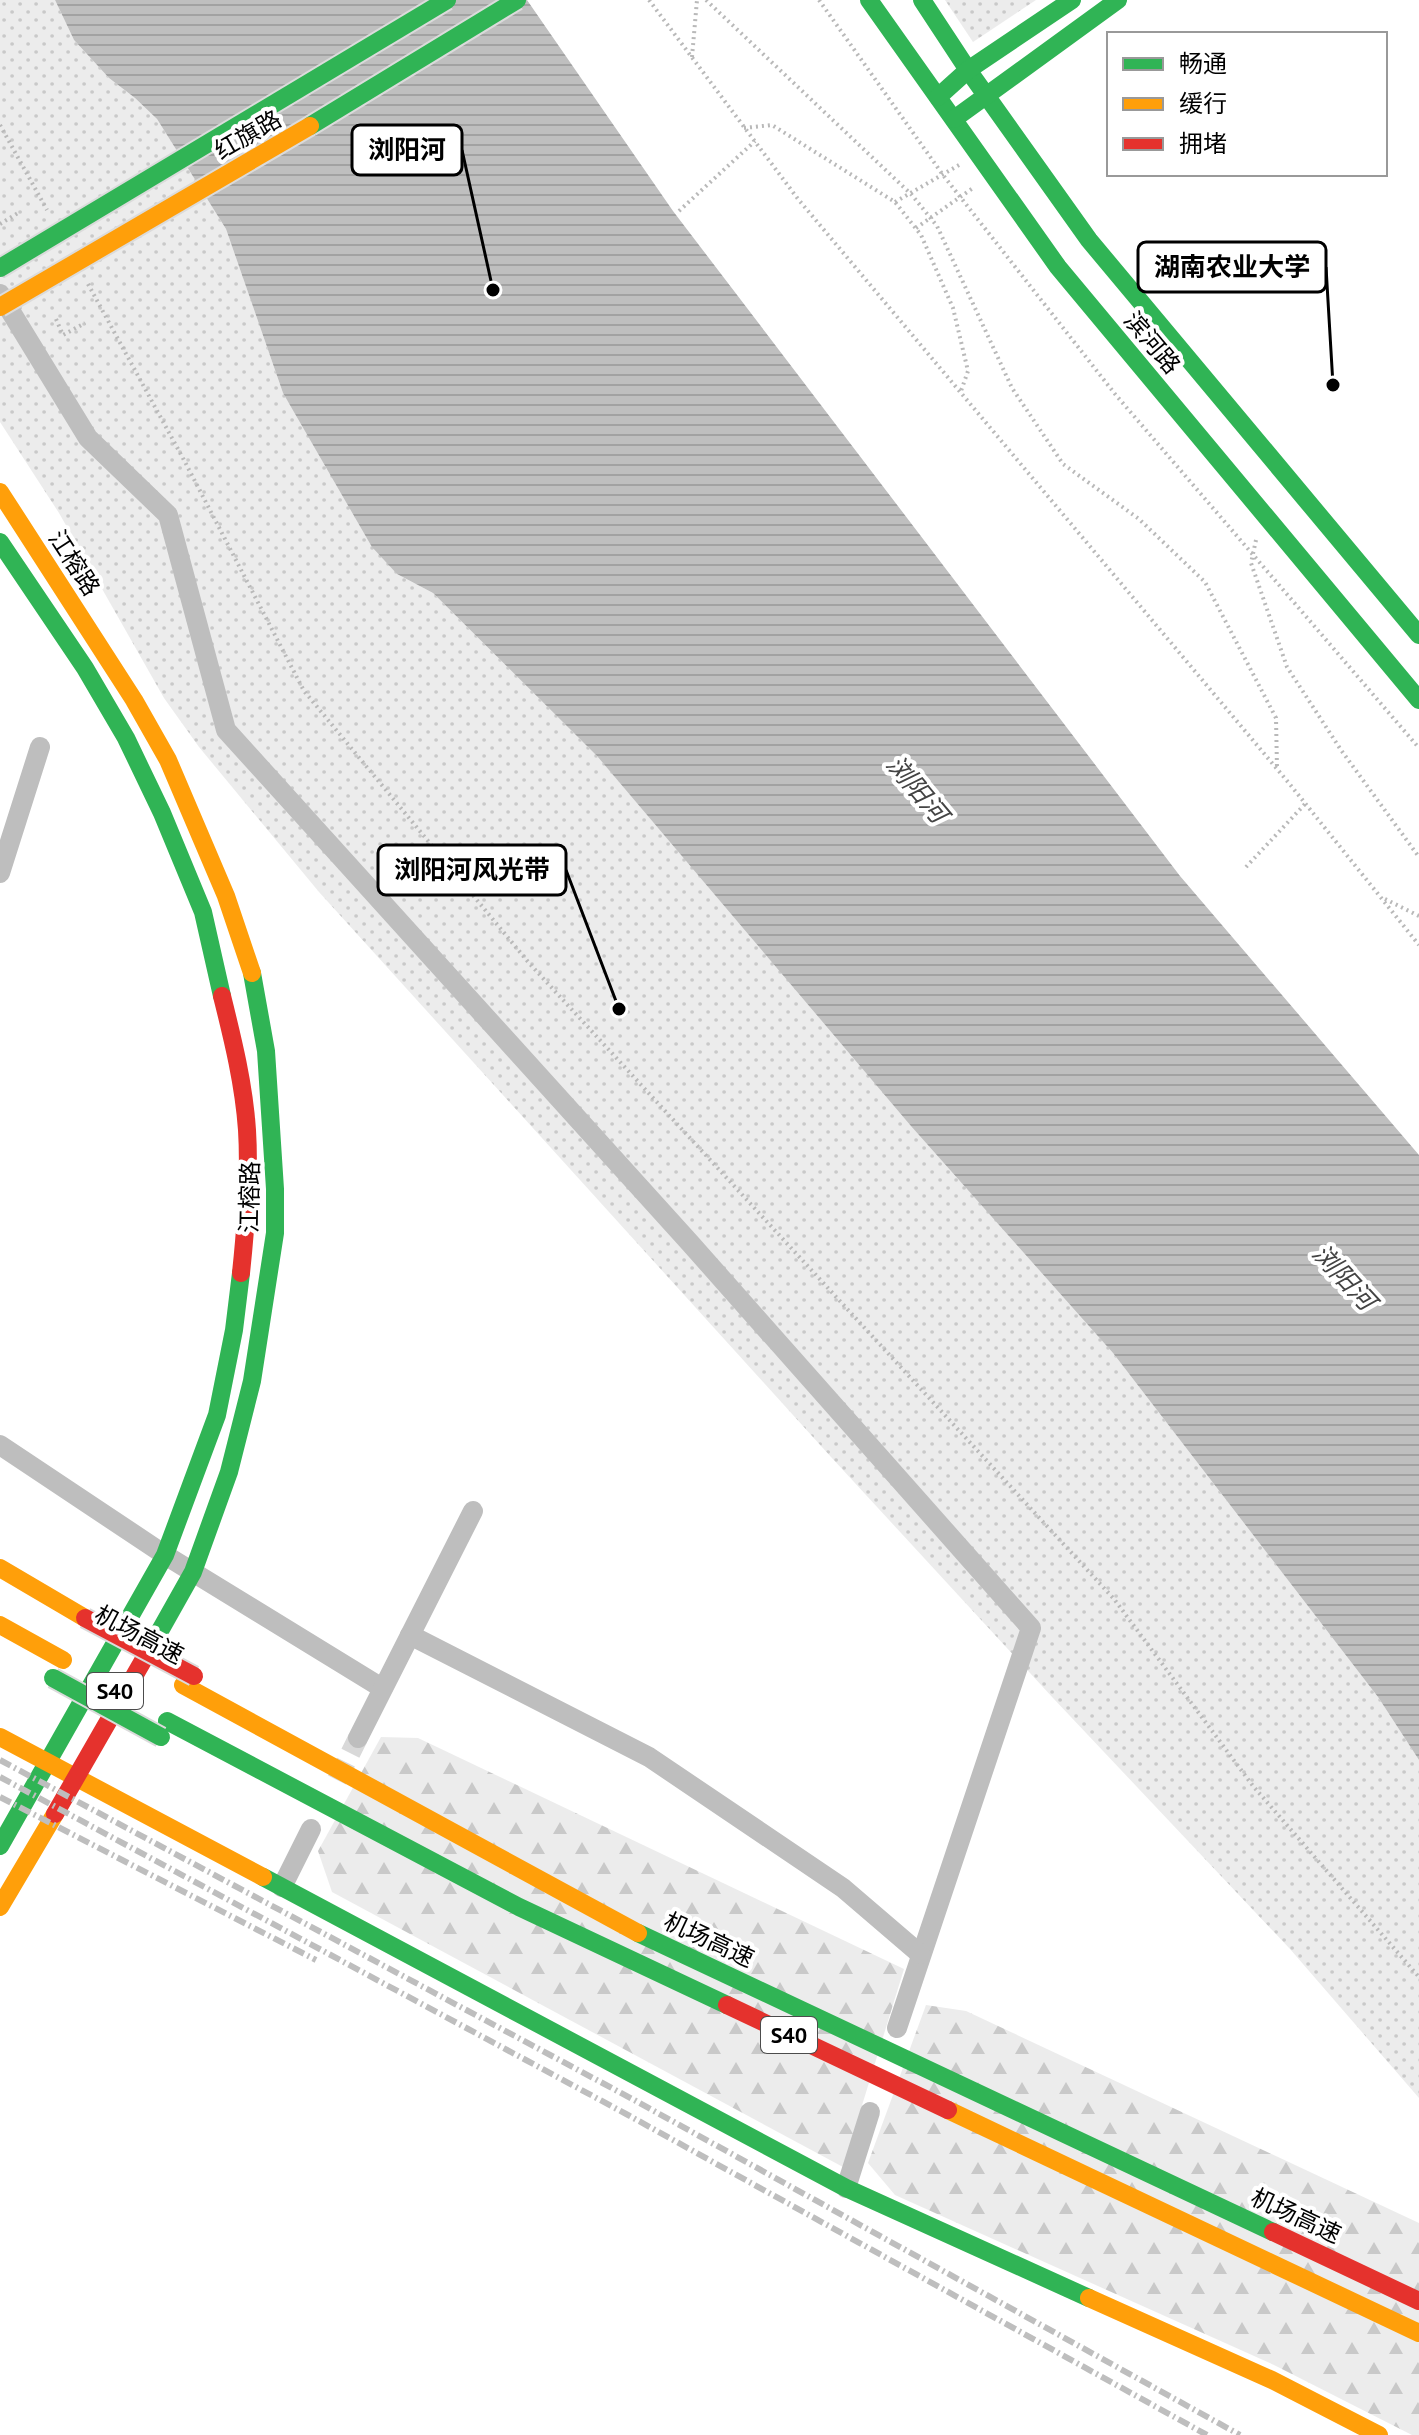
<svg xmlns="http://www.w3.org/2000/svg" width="1419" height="2435" font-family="'PT Sans','Noto Sans SC',sans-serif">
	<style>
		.green { fill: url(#green-dots) }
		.forest { fill: url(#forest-firs) }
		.water { fill: url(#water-rules) }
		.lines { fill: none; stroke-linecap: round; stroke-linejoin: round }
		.street-tunnel { stroke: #d9d9d9; stroke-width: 20; stroke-dasharray: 20 10; stroke-linecap: butt }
		.path { stroke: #b9b9b9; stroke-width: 4; stroke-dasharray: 2 4; stroke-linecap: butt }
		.street { stroke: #bebebe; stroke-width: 20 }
		.fast { stroke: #30b455; stroke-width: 18 }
		.slow { stroke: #ff9f0a; stroke-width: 18 }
		.jam { stroke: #e5322d; stroke-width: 18 }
		.rail { stroke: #bebebe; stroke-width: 6; stroke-dasharray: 12 4 2 4; stroke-linecap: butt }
		.fast-bridge-casing { stroke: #dbdbdb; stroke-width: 22; stroke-linecap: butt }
		.slow-bridge-casing { stroke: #dbdbdb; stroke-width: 22; stroke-linecap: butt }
		.jam-bridge-casing { stroke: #dbdbdb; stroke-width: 22; stroke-linecap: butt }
		.fast-bridge { stroke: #30b455; stroke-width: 18 }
		.slow-bridge { stroke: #ff9f0a; stroke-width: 18 }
		.jam-bridge { stroke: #e5322d; stroke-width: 18 }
		.labels { text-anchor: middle; stroke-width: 8; stroke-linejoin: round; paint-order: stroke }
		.shield { fill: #fff; stroke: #4c4c4c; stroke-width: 2 }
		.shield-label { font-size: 22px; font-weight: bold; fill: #000 }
		.street-label { font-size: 24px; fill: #000; stroke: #fff }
		.water-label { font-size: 26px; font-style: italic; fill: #444; stroke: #fff }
		.leader { fill: none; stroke: #000; stroke-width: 3 }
		.callout-dot { fill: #000; stroke: #fff; stroke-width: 3 }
		.callout { fill: #fff; stroke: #000; stroke-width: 3 }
		.callout-label { font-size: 26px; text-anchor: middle; font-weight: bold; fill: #000 }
	</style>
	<defs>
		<pattern id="green-dots" width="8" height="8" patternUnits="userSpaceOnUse" patternTransform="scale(2)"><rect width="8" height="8" fill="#ececec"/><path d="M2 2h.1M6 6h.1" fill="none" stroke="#c9c9c9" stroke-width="1.8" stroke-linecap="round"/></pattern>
		<pattern id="forest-firs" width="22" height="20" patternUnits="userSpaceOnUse" patternTransform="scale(2)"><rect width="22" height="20" fill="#ececec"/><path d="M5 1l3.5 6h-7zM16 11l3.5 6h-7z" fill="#c9c9c9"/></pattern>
		<pattern id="water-rules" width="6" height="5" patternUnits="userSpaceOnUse" patternTransform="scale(2)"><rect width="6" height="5" fill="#bfbfbf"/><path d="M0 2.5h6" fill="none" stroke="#a2a2a2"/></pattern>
	</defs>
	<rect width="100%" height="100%" fill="#fff"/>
	<g class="green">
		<polygon points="0,0 55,0 74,40 109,78 135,98 157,119 226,229 283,393 397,574 433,593 597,756 1113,1353 1378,1697 1419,1760 1419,2098 1290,1949 1053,1698 831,1457 319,892 199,747 164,698 59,513 0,422"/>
		<polygon points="945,0 1036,0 973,42"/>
	</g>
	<g class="forest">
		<polygon points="381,1737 418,1738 904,1969 843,2167 332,1892 318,1851"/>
		<polygon points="926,2005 966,2011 1419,2223 1419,2435 1412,2435 1274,2365 895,2195 868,2163"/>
	</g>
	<polygon class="water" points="55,0 527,0 673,211 1180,876 1419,1155 1419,1760 1378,1697 1113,1353 911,1126 597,756 433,593 397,574 372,547 283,393 226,229 157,119 135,98 109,78 74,40"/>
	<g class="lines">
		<polyline class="street-tunnel" points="337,1780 358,1738"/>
		<g class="path">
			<polyline points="649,0 798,199 1288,782 1419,945"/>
			<polyline points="706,0 911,194 937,226 1012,388 1063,464 1139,519 1205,582 1276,718 1277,768"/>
			<polyline points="819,0 943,175 1115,394 1419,748"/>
			<polyline points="692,57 697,0"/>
			<polyline points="0,125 47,210"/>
			<polyline points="744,128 772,125 895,202 921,235 953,308 968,371 961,391"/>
			<polyline points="895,202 959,165"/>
			<polyline points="679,211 755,141"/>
			<polyline points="0,224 18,213"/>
			<polyline points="916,228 973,188"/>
			<polyline points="88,284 185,462 304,691 529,963 1114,1599 1253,1786 1419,1977"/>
			<polyline points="56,319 63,335 85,323"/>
			<polyline points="1256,540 1251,563 1287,667 1341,750 1419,857"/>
			<polyline points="1246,867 1305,804"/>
			<polyline points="1385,899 1419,916"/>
		</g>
		<g class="street">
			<polyline points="0,294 88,438 168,515 226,730 690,1243 1031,1628 897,2028"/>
			<polyline points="0,873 40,747"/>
			<polyline points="0,1445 165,1555 382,1688"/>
			<polyline points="410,1635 649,1757 843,1888 920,1954"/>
			<polyline points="358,1738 473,1511"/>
			<polyline points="282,1887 311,1829"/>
			<polyline points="846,2188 870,2112"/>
		</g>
		<g class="fast">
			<polyline points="869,0 1058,267 1419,700"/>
			<polyline points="922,0 968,70 1089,240 1419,635"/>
			<polyline points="938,97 968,70 1072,0"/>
			<polyline points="954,119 1118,0"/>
			<polyline points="0,542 85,668 126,738 162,813 203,912 222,996"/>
			<polyline points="148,1652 193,1572 229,1472 252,1381 275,1233 275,1189 266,1051 252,973"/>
			<polyline points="167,1721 519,1907 727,2005"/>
			<polyline points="0,1846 165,1555 217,1415 234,1330 241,1273"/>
			<polyline points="263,1877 846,2188 1089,2298"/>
			<polyline points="638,1933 1273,2232"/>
		</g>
		<g class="slow">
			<polyline points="0,492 134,700 168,760 226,896 252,973"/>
			<polyline points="0,1568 85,1618"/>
			<polyline points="0,1625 63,1660"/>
			<polyline points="183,1685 638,1933"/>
			<polyline points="0,1737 263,1877"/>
			<polyline points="0,1907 55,1814"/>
			<polyline points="948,2110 1419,2333"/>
			<polyline points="1089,2298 1272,2380 1379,2435"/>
		</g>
		<g class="jam">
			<path d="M222,996c11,44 22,89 25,134 3,48 -1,96 -6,143"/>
			<polyline points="55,1814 148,1652"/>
			<polyline points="727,2005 948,2110"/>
			<polyline points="1273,2232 1419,2301"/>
		</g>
		<g class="rail">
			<polyline points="0,1760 636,2101 1240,2435"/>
			<polyline points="0,1777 628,2115 1207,2435"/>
			<polyline points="0,1797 316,1960"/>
		</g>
		<g class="fast-bridge-casing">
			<g id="fast-bridge">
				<polyline points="310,126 517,0"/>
				<polyline points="0,268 447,0"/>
				<polyline points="53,1678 161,1737"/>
			</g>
		</g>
		<g class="slow-bridge-casing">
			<polyline id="slow-bridge" points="0,307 310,126"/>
		</g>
		<g class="jam-bridge-casing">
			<polyline id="jam-bridge" points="85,1618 194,1676"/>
		</g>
		<use href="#fast-bridge" class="fast-bridge"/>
		<use href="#slow-bridge" class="slow-bridge"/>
		<use href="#jam-bridge" class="jam-bridge"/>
	</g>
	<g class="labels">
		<g class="shield">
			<rect x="87" y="1673" width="56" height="36" rx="6"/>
			<rect x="761" y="2017" width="56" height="36" rx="6"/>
		</g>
		<g class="shield-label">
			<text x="115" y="1699">S40</text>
			<text x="789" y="2043">S40</text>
		</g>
		<g class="street-label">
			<text transform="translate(248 135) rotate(-30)" y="8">红旗路</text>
			<text transform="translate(1152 343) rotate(50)" y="8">滨河路</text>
			<text transform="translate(74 563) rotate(57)" y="8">江榕路</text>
			<text transform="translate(250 1197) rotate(-89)" y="8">江榕路</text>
			<text transform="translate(139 1635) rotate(28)" y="8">机场高速</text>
			<text transform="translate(709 1940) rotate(25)" y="8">机场高速</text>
			<text transform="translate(1296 2216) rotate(25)" y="8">机场高速</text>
		</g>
		<g class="water-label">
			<text transform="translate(917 789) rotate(50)" y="9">浏阳河</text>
			<text transform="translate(1344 1277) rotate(47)" y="9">浏阳河</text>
		</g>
	</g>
	<path class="leader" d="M493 290L462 150M1333 385L1326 267M619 1009L566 870"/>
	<g class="callout-dot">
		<circle cx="493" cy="290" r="8"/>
		<circle cx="1333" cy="385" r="8"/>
		<circle cx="619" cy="1009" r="8"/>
	</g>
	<g class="callout">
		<rect x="352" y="125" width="110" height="50" rx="8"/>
		<rect x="1138" y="242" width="188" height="50" rx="8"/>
		<rect x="378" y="845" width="188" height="50" rx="8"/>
	</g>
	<g class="callout-label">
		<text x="407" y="159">浏阳河</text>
		<text x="1232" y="276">湖南农业大学</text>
		<text x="472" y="879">浏阳河风光带</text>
	</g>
	<rect x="1107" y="32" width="280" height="144" fill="#ffffff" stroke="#999999" stroke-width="2"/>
	<rect x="1123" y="58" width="40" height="12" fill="#30b455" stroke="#999999" stroke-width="2"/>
	<text x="1179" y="72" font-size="24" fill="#000000">畅通</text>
	<rect x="1123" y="98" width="40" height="12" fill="#ff9f0a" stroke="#999999" stroke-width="2"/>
	<text x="1179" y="112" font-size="24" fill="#000000">缓行</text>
	<rect x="1123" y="138" width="40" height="12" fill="#e5322d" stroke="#999999" stroke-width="2"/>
	<text x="1179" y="152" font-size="24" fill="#000000">拥堵</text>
</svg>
